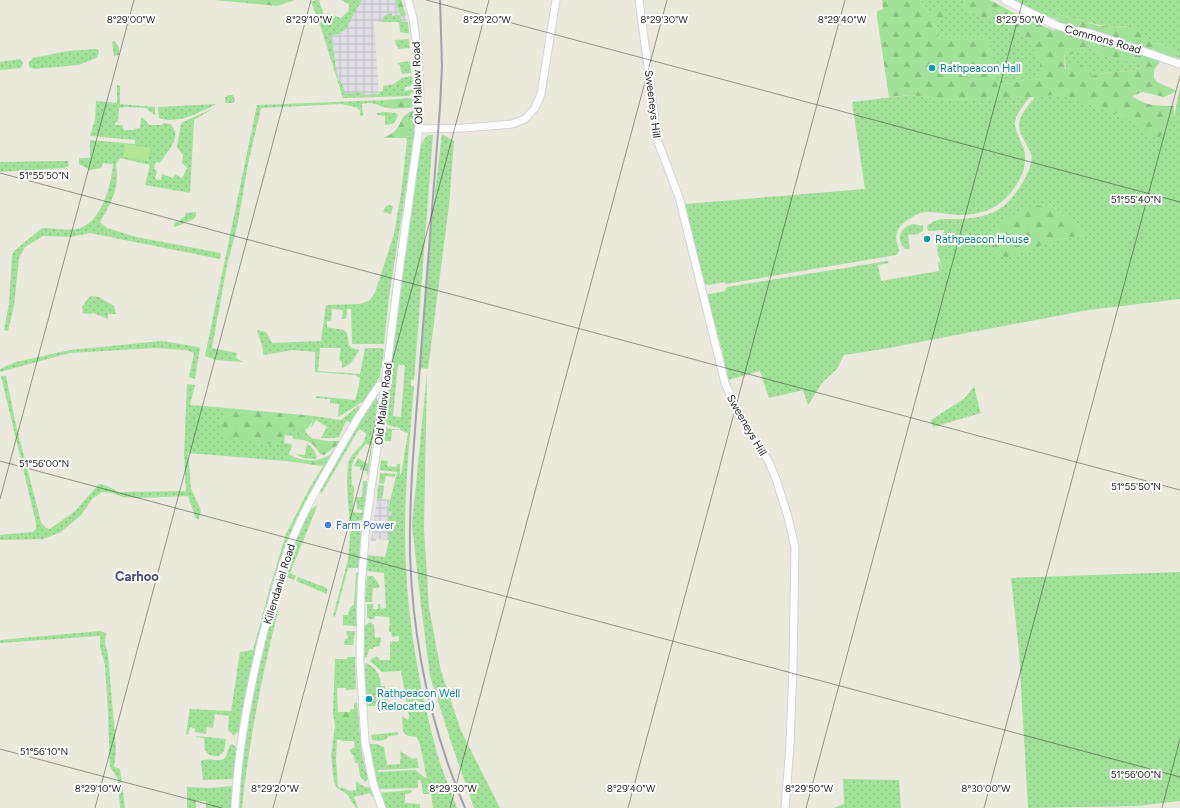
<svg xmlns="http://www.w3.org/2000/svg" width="1180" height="808" font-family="Figtree,sans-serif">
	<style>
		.industrial { fill: url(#industrial-grid) }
		.grass { fill: url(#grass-dots); fill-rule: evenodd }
		.forest { fill: url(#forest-firs); fill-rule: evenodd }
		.park { fill: #a1e199 }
		.pitch { fill: #b2e895 }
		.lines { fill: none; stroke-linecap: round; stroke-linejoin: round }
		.minor-casing { stroke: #d2d1e2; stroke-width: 9 }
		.minor { stroke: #fff; stroke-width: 7 }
		.rail { stroke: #a09fb3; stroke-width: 2 }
		.ticks { fill: none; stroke: #292929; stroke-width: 1; stroke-opacity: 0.45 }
		.culture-dot { fill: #0f9aa8; stroke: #fff; stroke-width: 1.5 }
		.shop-dot { fill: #3f7fe0; stroke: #fff; stroke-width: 1.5 }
		.labels { text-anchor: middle; stroke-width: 4; stroke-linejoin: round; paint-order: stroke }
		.street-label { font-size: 11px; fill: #292929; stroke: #fff }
		.culture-label { font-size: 11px; fill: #0d838f; stroke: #fff; text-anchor: start }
		.shop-label { font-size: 11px; fill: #366cbe; stroke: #fff; text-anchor: start }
		.quarter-label { font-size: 13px; font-weight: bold; fill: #4d4b79; stroke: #fff }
		.ticks-label { font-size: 10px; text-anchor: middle; fill: #292929; stroke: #fff; stroke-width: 4; stroke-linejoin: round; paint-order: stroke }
	</style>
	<defs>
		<pattern id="industrial-grid" width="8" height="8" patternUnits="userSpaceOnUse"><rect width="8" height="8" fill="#e0dce4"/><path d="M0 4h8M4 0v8" fill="none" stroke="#c0bdc4"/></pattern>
		<pattern id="grass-dots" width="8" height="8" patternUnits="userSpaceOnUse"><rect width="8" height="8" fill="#a1e199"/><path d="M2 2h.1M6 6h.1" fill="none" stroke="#8bc184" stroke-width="1.8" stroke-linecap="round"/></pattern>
		<pattern id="forest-firs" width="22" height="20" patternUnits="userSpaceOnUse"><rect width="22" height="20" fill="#a1e199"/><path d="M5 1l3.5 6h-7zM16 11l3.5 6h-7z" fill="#8bc184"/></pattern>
	</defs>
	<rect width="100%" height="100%" fill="#ebe8dc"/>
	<g class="industrial">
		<polygon points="362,0 401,0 408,22 374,22 379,97 343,98 336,70 331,35 324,16 327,15 327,13 348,21"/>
		<polygon points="377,498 390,500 388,509 392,512 389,532 389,540 376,539 376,541 371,541"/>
	</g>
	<g class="grass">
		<polygon points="316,0 319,0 324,16 327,15 327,13 341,18 349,10 349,4 341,0 362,0 345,30 338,34 331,35 338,80 341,82 345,93 348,94 359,92 363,95 379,94 379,92 383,91 383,86 394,84 402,78 412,76 413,86 405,87 405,91 414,90 414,93 411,93 410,96 343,98 320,25 311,2"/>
		<polygon points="920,0 965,0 964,10 975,14 984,20 999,11 1010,16 1004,23 1018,30 1030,41 1040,61 1041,78 998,84 988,38 939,38 933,19 941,5 928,12"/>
		<path d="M1011,0h169v54l-15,-8 -18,-6 -21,-14c-24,3 -45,-6 -68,-12l-1,6 -37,-15z"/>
		<polygon points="392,13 392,16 400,15 402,22 408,22 409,34 400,32 399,22 382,22 384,16"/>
		<polygon points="409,39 410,48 398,49 397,45 396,45 395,40"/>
		<polygon points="115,41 119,48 119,55 114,56 112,42"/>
		<polygon points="1088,46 1104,56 1145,62 1137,70 1106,73 1089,76 1066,69 1064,52 1076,53"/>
		<polygon points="97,49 99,52 97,58 78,65 34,69 29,67 29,62 33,58 68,51"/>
		<polygon points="20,59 23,63 21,68 0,70 0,62"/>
		<polygon points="410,61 411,73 403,74 401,72 400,65 398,64 397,63"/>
		<path d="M117,85l3,1v18l35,3v8l-9,-7 -20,-1 -7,1 -1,14h-3v3h7l2,5h10v-1l6,-1 1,-10 3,1 5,6h13l1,-2 8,1c1,2 3,5 4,8 2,11 -10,23 -15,31l-4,-1 -2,7 3,2 -2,8 6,1 1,-6 11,4 2,-4 7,4 5,-10 -5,-5 1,-8 -6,-8 4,-23 2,-2 31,-14 -20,12 -4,73 -45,-8 5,-20 -30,-7 -4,7c5,19 -6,41 -16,57l7,6 29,9 85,16 -1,6 -130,-26 -19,4 -28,-1 -18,11 -6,11 -5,48 -6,25 -4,-1 5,-26 3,-48 2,-5 28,-23c10,0 25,3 35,1 25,-6 34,-43 36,-65l-10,-1 -2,5 -11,2 -11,-6v-6h11v-18l45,4v-4l-45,-4 5,-16 1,-19 21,2z"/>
		<path d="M1180,86v213l-92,11 -205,39 -39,6 -7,14 -15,14 -14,22 -5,-15 -34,8 -9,-27 -32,9 -6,-30 -16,-55 19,-4 2,-4 161,-26 1,2 -11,2 3,16 58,-10 -1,-9h2l2,8 10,-11 -12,1 -1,-3h-1l-1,-13h3l1,2 6,-1 -3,-15 -16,1 -1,-5c12,-10 20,-6 35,-7 15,-1 31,-4 43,-14 10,-9 30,-37 26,-51 -3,-9 -13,-21 -12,-31 2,-10 10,-18 16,-26l24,-3 60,20 26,14 29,-10zM1050,204l28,23 11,7 -32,6 -58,16 -13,-15 48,-36 14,1z"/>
		<polygon points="228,95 233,95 235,100 234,103 225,103 225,98"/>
		<path d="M911,95l37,5 82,-3c-6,8 -14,16 -15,26 0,9 6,18 9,26 6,21 -11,46 -28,57 -10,6 -24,9 -35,9 -12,0 -32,-6 -43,-1 -4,1 -7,4 -10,6 -7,4 -11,9 -12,17 0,5 3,10 3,15l-3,3 -170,29 -2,-2 -15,3 -5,-1 -19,-80 180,-15 -13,-87z"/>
		<path d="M386,100l1,8c-10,-2 -12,-7 -25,-4l1,12h-3v-6l-5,-3 -14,-3 -80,4 -13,56 -11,63 -10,38 -15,83 25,5 -1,5 7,4 -27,-2 -11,-4 52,-251z"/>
		<path d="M217,104c-18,8 -38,21 -58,14l-1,-11z"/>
		<polygon points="385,112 396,113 398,115 396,120 393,124 385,125 385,116 377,115 377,113"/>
		<path d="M414,112h1l-1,26 -25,159 -5,47h-32l-1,-35h-4l-1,10h-4l1,-9 -11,-1 -1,12h-4v6l17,3 3,3 2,12 3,3 7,2c-4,8 -8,15 -17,18v-6l-3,-3 2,-11h-21l-2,23 42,3 5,-26h18l1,3 -4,25 -16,25 -26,16 1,-13 -9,-1v-4l-14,-1v-2l39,4 3,-10 2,-12 -5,-3 -40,-3v-20l-22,-2 -30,5c1,-9 -4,-16 -6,-25l9,2 6,11 49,-2 5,-36 33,-1 10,-3 6,-8 19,-59 7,-40 6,-53 -1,-3 6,-15z"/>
		<polygon points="442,134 454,141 449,205 428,369 420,368 432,218"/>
		<path d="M429,135h4l-17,220 -2,25h-3v6h3c-4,49 -9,97 -9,146 0,71 11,141 29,210 5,22 15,44 23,66h-24l-2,-14h-8l-2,-14h-3v8l-39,1 -7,-28 -3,-17h8l7,3 3,18 13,-1v-5h1l-1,-8 11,7 1,1 5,-1 2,10 -42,2 1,2 37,-2 12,9 -7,-35 -3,-7 -9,-1 -5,-4 -1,-16 6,4 1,-3 -8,-46 -19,1 -12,-11v-1l6,-4 4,4h10v-18l9,-1v-5l-7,1 -1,-4 1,-1h-3v-6l1,-1 -1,-8 -14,-1 -1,3h-4l-3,-2v-13h6v5h5v-5h2l1,5 5,-1 -2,-35 -17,-2 -1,-7 1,-9 18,2 4,-17v-22l3,-6 -4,-2 9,-38 -17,-2 1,-10 7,1 -1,5 9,1 1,-3h3v10l1,1 7,-42 -8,-3h-8l-1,11h-7l1,-13 15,2v-2l-16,-4c8,-73 17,-147 29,-220 3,-18 2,-46 10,-63 1,-3 3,-4 6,-6zM398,365h7l-4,52 -8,-1z"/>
		<polygon points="64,161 68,161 69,166 63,168 0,172 0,162"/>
		<polygon points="388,205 393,206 391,214 383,212 385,207"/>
		<polygon points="196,212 196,216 192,220 185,222 183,224 174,227 174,223 179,221 185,216 185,213"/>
		<path d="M914,224l9,2v5l-5,3 -10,1 2,14h-5c-10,-11 -4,-23 9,-25z"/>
		<polygon points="90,296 99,297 114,306 116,314 108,314 108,319 93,313 89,314 83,313 82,307"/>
		<polygon points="162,341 198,347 200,348 195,379 189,377 194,353 186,350 156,348 70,353 0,372 0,369 16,362 70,350"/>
		<polygon points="427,373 424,529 429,608 441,671 461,731 500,808 474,808 452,745 430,676 421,605 412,525"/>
		<polygon points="1,376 6,376 15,421 41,522 46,528 50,529 75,511 99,484 107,486 119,492 186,491 184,454 187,384 195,385 190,405 227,408 221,424 276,445 289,429 305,430 307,434 312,438 285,435 284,443 291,444 292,446 286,461 188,453 191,489 201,510 199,519 196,519 188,496 139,498 123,497 112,493 102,492 93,498 81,515 61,532 43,539 0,540 0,535 33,532 36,529 36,523"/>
		<polygon points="974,386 980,411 981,413 933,427 931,420 965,398"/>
		<path d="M375,397l3,3 -10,75h-1v-4l-7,-1v-3l-6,-1 4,-8 10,6 3,-18 -5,-2c-15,17 -15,19 -14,41l2,1 -1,26 9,1v-3l-5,-1 -1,-12h6l1,-16h4l-4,40 -4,-1 -1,8 4,1 -4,39h-10l-13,49 -2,-1 15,-56 3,-34 -1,-1c-1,-15 -6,-53 0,-66 5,-11 15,-12 16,-26l-7,-4 -38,65 -1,-5z"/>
		<polygon points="358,406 360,407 353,420 348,424 350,422 346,421 339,437 334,438 321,438 327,427 316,420 312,427 311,427 314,416 341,420"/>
		<path d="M307,444c6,3 8,8 10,14l-2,1 -12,-1 -8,-4 10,1z"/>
		<path d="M333,450h2c-17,27 -33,56 -45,86 -25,62 -39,130 -51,196l-3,1 -2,3 -6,-6 1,-14 -14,-2 -2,14 -6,-1 -1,7 -11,-2v-3l-5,-2 -2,8 -2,-1 4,-25 41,2 9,-59 13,-2 17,-63 16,-53 23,-45z"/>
		<polygon points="380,473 395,474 395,477 386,476 384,484 379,483"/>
		<polygon points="378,485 384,486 382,499 377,498"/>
		<path d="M317,505l-1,4 -26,64 6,3 -2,4 -9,-4 -10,33 3,2c-11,45 -21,90 -28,136 -3,20 -6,40 -8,61h-5l2,-32 9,-63 13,-60 21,-79 13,-35 14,-28z"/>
		<polygon points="358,572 356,627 355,626 343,625 343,615 348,615 350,608 354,604 356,573"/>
		<polygon points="1180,572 1180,801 1137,806 1028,808 1019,651 1011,578"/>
		<polygon points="367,576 373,576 379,584 379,588 373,588 372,602 365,602 365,601"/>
		<polygon points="298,577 327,588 327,594 296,581"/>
		<polygon points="370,622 374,625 375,638 381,637 381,642 380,642 380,646 374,647 373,649 369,649 367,657 365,658 363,657 364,626"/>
		<polygon points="100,631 106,633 105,643 108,655 116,748 114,767 120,769 125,808 120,808 118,779 110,767 108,713 105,665 100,647 100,636 0,643 0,640"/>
		<polygon points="346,631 355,631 353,645 344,645 345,639 348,638"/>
		<path d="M347,657h8l1,32 -10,1v-2h-9l1,29 4,1 14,-6h-6l1,-3h3v-6l3,-1 5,52 6,25 -3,3 -5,-6 -2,-13h-3l-1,-8h-2l-2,-5 5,-3 -1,-6h-11l-6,-2 -1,20 2,28 3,1v-1l9,4 6,-1v-9c4,3 9,8 15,6l2,9 -1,1 -2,-4 -16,4 4,11h-2l-9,-14 -11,-7 -2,-6 -3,-25 4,-30 -2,-13 2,-54h12z"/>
		<path d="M366,663c10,4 15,13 15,23h4v7h3v8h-4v5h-19l-1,-40z"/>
		<path d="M398,732v3l-9,1c-5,6 -10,5 -17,4l-1,-5z"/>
		<path d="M196,736l30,3 -2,12 -5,5c-15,0 -14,-5 -15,-18l-8,-1z"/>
		<path d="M232,744l5,4 -3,28 -1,3 -30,1 -2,-19c6,-4 18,2 24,-3 2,-3 4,-10 5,-13z"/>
		<polygon points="843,779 899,780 901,808 834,808 844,804"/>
		<polygon points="234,782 232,808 206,808 206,801 196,801 196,808 187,808 187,787 211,788 232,786 232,783"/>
		<polygon points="412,790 411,793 405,794 405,803 420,804 420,808 385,808 379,793"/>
	</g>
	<g class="forest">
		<polygon points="214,0 295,0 277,6"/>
		<polygon points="395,0 401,0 406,15 401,17"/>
		<path d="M882,0h38l8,12 13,-7 3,12 -11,3 6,18h49l11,46 41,-6v-17l-10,-20 -12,-11 -14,-7 5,-7 -10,-5 -15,9 -9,-6 -11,-4 1,-10h25l24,13 41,18 3,-17 41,12 40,1 8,13 18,6 15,8v5l-15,-4 -11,15v8l3,4 20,9 -13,6 -21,-5 -11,4c13,10 25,10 42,10v12l-15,20 -10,-1 -4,-9 -26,-14 -60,-20 -20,3 -91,3 -37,-5 -22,2 -12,-80v-6l6,-2zM1088,46l16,10 18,6h23l-8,8 -31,3 -17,3 -2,-7 -8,-6 -14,6 -1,-16 12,1z"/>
		<path d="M410,98l4,2 1,6c-9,3 -19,3 -28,2l-1,-8z"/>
		<path d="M412,111l2,1 -2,11 -6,15h-23c4,-2 9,-4 12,-7 9,-10 3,-13 17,-20z"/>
		<polygon points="1050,204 1078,227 1089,234 1057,240 1007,257 999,256 986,241 996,228 1009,217 1034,205 1048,206"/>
		<path d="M227,408l87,8c-6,18 -9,14 -25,13l-13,16 -53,-8 -2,-13z"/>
		<path d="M292,435l35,6h13l-4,5 -12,9 -4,-1c-8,-13 -12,-14 -27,-15z"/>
		<path d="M288,454c15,8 27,9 42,1l-7,11 -37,-5z"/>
		<polygon points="338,712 356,712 358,721 353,722 338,717"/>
	</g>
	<polygon class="park" points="952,258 954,268 942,270 940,260"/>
	<polygon class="pitch" points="125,144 151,148 148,161 123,157"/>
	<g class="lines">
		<g class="minor-casing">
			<g id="minor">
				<polyline points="639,0 658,142 679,197 725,383 738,413 769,462 776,479 788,517 795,547 793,667 790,745 785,808"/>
				<polyline points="1005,0 1055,25 1072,30 1090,33 1180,64"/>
				<polyline points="419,129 464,128 512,124 525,119 535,108 541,94 556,0"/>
				<path d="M235,808c3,-63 15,-124 31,-185 7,-26 14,-53 24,-78 13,-33 31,-64 49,-95 12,-21 25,-43 40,-64l6,-1"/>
				<polyline points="382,808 373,783 365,742 360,661 361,590 366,524 377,447 399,272 419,129 420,97 418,55 413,18 408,0"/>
			</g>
		</g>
		<use href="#minor" class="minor"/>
		<path class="rail" d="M440,0l2,66 -2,41c-7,82 -13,164 -19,245 -5,68 -12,136 -11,203 3,86 21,174 55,253"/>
	</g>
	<path class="ticks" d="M426,0l754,202M0,173l1180,317M0,461l1180,316M0,499l134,-499M0,749l222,59M95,808l216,-808M273,808l216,-808M450,808l217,-808M628,808l217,-808M806,808l217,-808M984,808l196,-732M1162,808l18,-69"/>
	<g class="culture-dot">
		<circle cx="932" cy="68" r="4"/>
		<circle cx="927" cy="239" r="4"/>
		<circle cx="369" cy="699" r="4"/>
	</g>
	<circle class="shop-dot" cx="328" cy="525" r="4"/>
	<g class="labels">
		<g class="street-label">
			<text transform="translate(1103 39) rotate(16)" y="4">Commons Road</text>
			<text transform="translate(417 83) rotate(-92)" y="4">Old Mallow Road</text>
			<text transform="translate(653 104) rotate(83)" y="4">Sweeneys Hill</text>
			<text transform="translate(383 404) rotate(-83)" y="4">Old Mallow Road</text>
			<text transform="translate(747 425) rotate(60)" y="4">Sweeneys Hill</text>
			<text transform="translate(279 584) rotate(-73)" y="4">Killendaniel Road</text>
		</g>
		<g class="culture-label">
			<text x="940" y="72">Rathpeacon Hall</text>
			<text x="935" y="243">Rathpeacon House</text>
			<text x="377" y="697">Rathpeacon Well<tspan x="377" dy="13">(Relocated)</tspan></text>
		</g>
		<g class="shop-label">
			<text x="336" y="529">Farm Power</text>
		</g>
		<g class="quarter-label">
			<text x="137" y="581">Carhoo</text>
		</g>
	</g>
	<g class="ticks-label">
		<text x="131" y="23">8°29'00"W</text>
		<text x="309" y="23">8°29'10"W</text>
		<text x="487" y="23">8°29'20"W</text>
		<text x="664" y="23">8°29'30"W</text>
		<text x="842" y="23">8°29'40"W</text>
		<text x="1020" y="23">8°29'50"W</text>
		<text x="44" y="179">51°55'50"N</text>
		<text x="1136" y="203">51°55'40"N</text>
		<text x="44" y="467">51°56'00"N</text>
		<text x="1136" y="490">51°55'50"N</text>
		<text x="44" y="755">51°56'10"N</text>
		<text x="1136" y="778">51°56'00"N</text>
		<text x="98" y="792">8°29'10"W</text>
		<text x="275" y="792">8°29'20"W</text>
		<text x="453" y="792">8°29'30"W</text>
		<text x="631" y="792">8°29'40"W</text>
		<text x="809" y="792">8°29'50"W</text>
		<text x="986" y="792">8°30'00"W</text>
	</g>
</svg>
